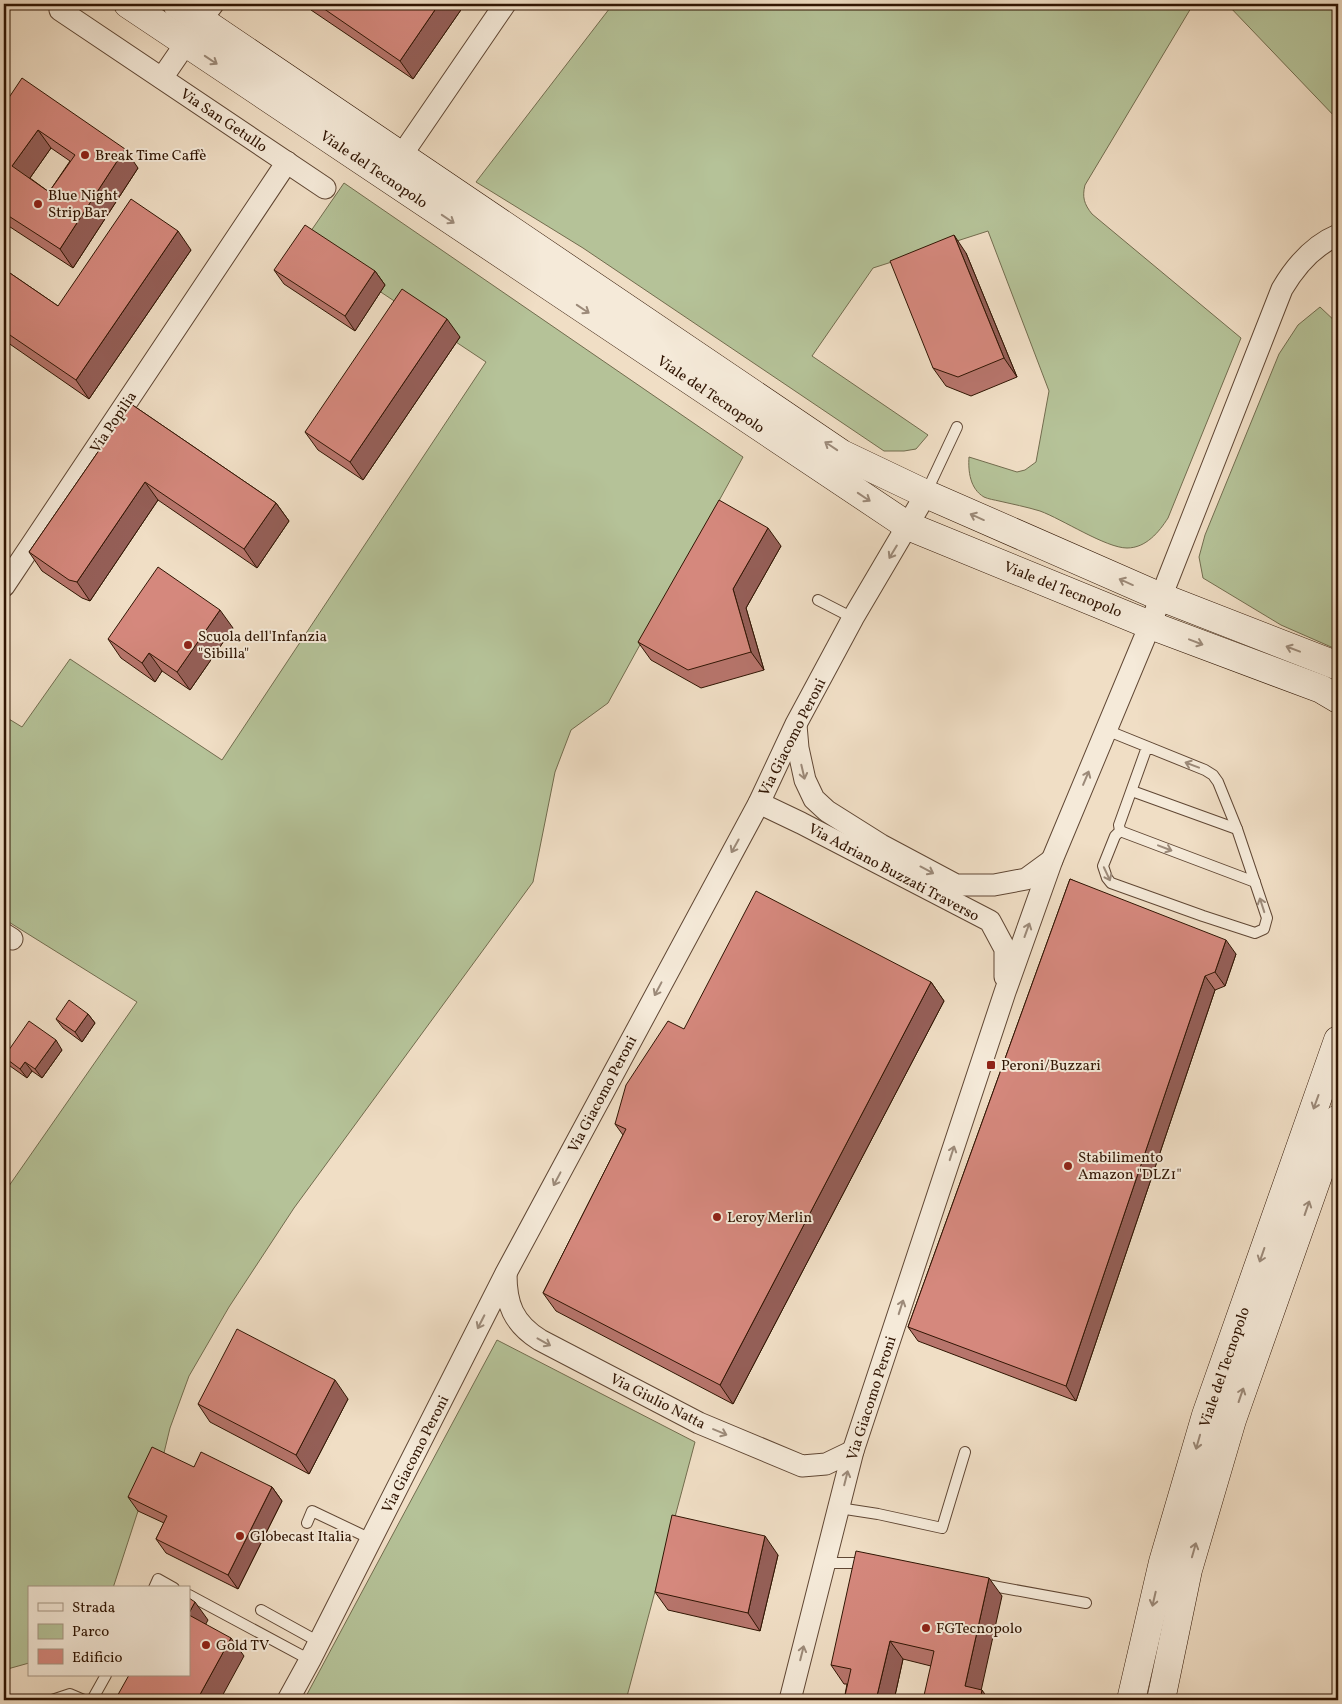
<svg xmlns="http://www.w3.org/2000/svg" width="1342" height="1704" font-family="Vollkorn,serif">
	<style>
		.green { fill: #b5c298; stroke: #726c4e }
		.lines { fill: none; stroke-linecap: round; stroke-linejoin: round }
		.lane-casing { stroke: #604734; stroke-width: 12 }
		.street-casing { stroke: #604734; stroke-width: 23 }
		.secondary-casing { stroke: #301503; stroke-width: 29 }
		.lane { stroke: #f5ead9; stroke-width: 10 }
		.street { stroke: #f5ead9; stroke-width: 21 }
		.secondary { stroke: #f5ead9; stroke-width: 28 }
		.wall { fill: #b7756c; stroke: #301503; fill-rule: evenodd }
		.shaded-wall { fill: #955f58; stroke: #301503 }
		.building { fill: #d5887d; stroke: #301503; fill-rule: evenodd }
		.oneway { stroke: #9c8a79 }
		.poi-dot { fill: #8f2418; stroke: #f5ead9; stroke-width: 2 }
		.labels { text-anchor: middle; stroke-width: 4; stroke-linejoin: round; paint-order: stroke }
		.street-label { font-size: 15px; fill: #301503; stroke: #f5ead9 }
		.poi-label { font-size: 15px; fill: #301503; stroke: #f5ead9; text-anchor: start }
	</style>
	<rect width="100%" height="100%" fill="#f0dec5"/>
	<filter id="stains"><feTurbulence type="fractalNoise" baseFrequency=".004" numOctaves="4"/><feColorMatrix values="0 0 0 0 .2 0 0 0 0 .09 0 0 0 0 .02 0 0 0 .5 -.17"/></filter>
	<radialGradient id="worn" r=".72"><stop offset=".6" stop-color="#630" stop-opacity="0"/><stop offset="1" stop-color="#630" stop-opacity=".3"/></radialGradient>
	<g class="green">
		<path d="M613,4h573l5,4 -106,177c-3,12 -1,19 7,29l149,124 -73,180c-9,14 -22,30 -41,30 -21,0 -65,-29 -87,-37 -13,-4 -28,-7 -41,-10 -4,-1 -11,-2 -15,-4 -14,-8 -16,-26 -15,-40l48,15 8,-2 11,-8 13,-71 -61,-160 -115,37 -61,88 116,79 -12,14 -12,2h-20l-301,-203 -107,-66z"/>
		<polygon points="1227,4 1338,4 1338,120"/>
		<polygon points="344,183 743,457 608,703 571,730 555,772 533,882 294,1208 229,1307 189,1376 170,1428 162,1461 138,1511 113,1588 29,1588 29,1663 4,1670 4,1193 137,1002 4,919 4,716 22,727 70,659 222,760 486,362 304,241"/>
		<polygon points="1320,307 1338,324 1338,650 1281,625 1203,578 1199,557 1205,535 1279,354 1298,325"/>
		<polygon points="497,1340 695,1442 626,1700 304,1700"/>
	</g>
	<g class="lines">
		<g class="lane-casing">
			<g id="lane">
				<polyline points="926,493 957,427"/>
				<polyline points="818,600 853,618"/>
				<polyline points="1106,730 1205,770 1213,775 1218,782 1237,829 1267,918 1264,929 1255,933 1203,916 1111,883 1107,878 1103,866 1115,836 1120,831 1119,825 1147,747"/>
				<polyline points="1132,791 1237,829"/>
				<polyline points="1120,831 1255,882"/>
				<polyline points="839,1508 878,1514 942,1528 965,1452"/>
				<polyline points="307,1523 312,1511 371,1539"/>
				<polyline points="825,1563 866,1563"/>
				<polyline points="982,1584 1086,1603"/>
				<polyline points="154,1588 158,1579 174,1588"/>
				<polyline points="189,1595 310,1660"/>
				<polyline points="261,1610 319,1642"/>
				<polyline points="4,1699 7,1700"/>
				<polyline points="52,1700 70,1694 84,1700"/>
				<polyline points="92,1700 106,1675"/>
			</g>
		</g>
		<g class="street-casing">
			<g id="street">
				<polyline points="60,10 325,188"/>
				<polyline points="201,20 213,4"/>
				<polyline points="162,78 186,43"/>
				<polyline points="401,156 505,4"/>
				<polyline points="4,586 287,162"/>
				<polyline points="796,725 798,748 805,780 814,799 827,811 881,845 956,885 994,885 1026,879 1052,860"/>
				<polyline points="759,803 801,823 990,921 1005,949 1005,977"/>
				<polyline points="4,934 12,939"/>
				<path d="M506,1274c0,30 7,49 34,66l159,83 103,43 24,-2 27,-13"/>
				<polyline points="288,1700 310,1660 506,1273 759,803 796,724 853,618 926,494"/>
				<path d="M790,1700l63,-249 152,-459 47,-132 98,-235 132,-336c13,-22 32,-44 56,-54"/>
			</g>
		</g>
		<g class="secondary-casing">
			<g id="secondary">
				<polyline points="128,4 908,526 1150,625 1321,689 1338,699"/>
				<polyline points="177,4 842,454 926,494 1161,597 1338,666"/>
				<polyline points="1131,1700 1163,1562 1206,1415 1338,1040"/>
				<polyline points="1161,1700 1188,1570 1232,1420 1338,1119"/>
			</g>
		</g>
		<use href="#lane" class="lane"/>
		<use href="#street" class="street"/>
		<use href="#secondary" class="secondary"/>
	</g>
	<g class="wall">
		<polygon points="307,4 389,4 391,5 392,4 465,4 413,79 311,10"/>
		<path d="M4,105l134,63 -65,100 -69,-45zM51,148l19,13 -21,31 -19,-14z"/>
		<polygon points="191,250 89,399 4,340 4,269 58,306"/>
		<polygon points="966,253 1017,377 971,396 946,386 933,368"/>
		<polygon points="274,270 375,271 385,285 355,331 284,284"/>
		<polygon points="460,337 363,480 318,450 305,432"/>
		<polygon points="131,404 276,503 289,521 257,568 158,500 90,601 82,598 42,571 29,552"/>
		<polygon points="781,546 746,608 764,670 701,688 651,660 638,642"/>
		<polygon points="233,628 190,690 162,671 155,682 121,658 108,639"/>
		<polygon points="1070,879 1236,954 1225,986 1215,990 1076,1401 918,1341 908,1327"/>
		<polygon points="931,982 944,1001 733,1404 556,1311 543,1293 623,1135 615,1124 684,1029"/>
		<polygon points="88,1014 95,1023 82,1042 63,1028 56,1019"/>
		<polygon points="62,1050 42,1078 32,1071 27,1078 10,1066 4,1057"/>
		<polygon points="348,1399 309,1474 210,1422 198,1404"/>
		<polygon points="194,1467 272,1487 282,1501 238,1589 166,1553 156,1539 164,1523 138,1511 128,1497"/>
		<polygon points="778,1555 760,1631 668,1610 655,1592"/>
		<polygon points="1002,1596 931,1666 903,1659 894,1700 844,1700 847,1684 844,1684 831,1665"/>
	</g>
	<g class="shaded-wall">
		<polygon points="439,4 465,4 413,79 400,61"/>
		<polygon points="38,130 51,148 25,185 12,166"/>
		<polygon points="125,149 138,168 73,268 60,249"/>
		<polygon points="178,231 191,250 89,399 76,380"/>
		<polygon points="954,235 966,253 1017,377 1004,358"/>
		<polygon points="375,271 385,285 355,331 345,316"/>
		<polygon points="447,319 460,337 363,480 350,462"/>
		<polygon points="145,482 158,500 90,601 77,582"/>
		<polygon points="276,503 289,521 257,568 244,549"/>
		<polygon points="768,528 781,546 746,608 764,670 751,652 733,589"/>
		<polygon points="220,610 233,628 190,690 177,672"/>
		<polygon points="149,653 162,671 155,682 142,663"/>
		<polygon points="1226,940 1236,954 1225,986 1215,972"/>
		<polygon points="1205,976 1215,990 1076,1401 1066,1386"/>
		<polygon points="931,982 944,1001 733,1404 720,1385"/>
		<polygon points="88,1014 95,1023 82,1042 75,1032"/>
		<polygon points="56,1040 62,1050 42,1078 35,1069"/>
		<polygon points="25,1062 32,1071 27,1078 20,1069"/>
		<polygon points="335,1380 348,1399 309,1474 296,1455"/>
		<polygon points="272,1487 282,1501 238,1589 228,1575"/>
		<polygon points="765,1536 778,1555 760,1631 748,1613"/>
		<polygon points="989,1578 1002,1596 979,1700 965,1686"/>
		<polygon points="195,1602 208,1620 201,1633 189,1616 189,1613"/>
		<polygon points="231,1638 244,1656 220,1700 197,1700"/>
		<polygon points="890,1641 903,1659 894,1700 876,1700"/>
		<polygon points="982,1690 989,1700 980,1700"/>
	</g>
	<g class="building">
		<polygon points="317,4 389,4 391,5 392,4 439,4 400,61"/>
		<path d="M22,78l103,71 -65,100 -56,-36v-108zM38,130l37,25 -26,37 -37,-26z"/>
		<polygon points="131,199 178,231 76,380 4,331 4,269 58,306"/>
		<polygon points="305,225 375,271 345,316 274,270"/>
		<polygon points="954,235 1004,358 958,377 933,368 890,261"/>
		<polygon points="402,289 447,319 350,462 305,432"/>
		<polygon points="131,404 276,503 244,549 145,482 77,582 69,580 29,552"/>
		<polygon points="719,500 768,528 733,589 751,652 688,670 638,642"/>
		<polygon points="158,567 220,610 177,672 149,653 142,663 108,639"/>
		<polygon points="1070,879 1226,940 1215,972 1205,976 1066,1386 908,1327"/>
		<polygon points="756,891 931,982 720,1385 543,1293 626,1129 615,1124 626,1085 668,1021 684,1029"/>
		<polygon points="69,1000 88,1014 75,1032 56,1019"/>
		<polygon points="29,1021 56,1040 35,1069 25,1062 20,1069 4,1057"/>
		<polygon points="237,1329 335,1380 296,1455 198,1404"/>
		<polygon points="152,1447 194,1467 201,1452 272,1487 228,1575 156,1539 167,1516 128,1497"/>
		<polygon points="672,1515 765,1536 748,1613 655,1592"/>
		<polygon points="856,1551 989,1578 965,1686 982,1690 980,1700 923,1700 934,1651 890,1641 876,1700 844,1700 851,1669 831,1665"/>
		<polygon points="189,1598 195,1602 189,1613"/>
		<polygon points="189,1615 231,1638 197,1700 115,1700 129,1675 189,1675"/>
	</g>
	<defs><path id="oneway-shaft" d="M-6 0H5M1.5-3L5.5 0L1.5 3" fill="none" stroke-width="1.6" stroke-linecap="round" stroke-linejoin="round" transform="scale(1.25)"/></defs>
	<g class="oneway">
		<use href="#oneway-shaft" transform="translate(211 60) rotate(34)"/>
		<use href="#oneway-shaft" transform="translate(448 219) rotate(34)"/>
		<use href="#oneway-shaft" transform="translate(583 309) rotate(34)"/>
		<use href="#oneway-shaft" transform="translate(831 446) rotate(-146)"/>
		<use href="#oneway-shaft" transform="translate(864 497) rotate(34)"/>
		<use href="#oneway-shaft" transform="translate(977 517) rotate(-156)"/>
		<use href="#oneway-shaft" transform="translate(893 552) rotate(121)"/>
		<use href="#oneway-shaft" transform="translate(1126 582) rotate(-156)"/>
		<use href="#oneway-shaft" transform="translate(1196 642) rotate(21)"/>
		<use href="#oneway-shaft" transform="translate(1293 649) rotate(-159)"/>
		<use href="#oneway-shaft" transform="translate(1192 765) rotate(-159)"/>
		<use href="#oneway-shaft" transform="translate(803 772) rotate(77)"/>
		<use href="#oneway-shaft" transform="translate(1086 778) rotate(-67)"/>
		<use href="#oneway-shaft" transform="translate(735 846) rotate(119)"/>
		<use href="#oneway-shaft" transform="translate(1165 848) rotate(21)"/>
		<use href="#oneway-shaft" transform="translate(927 870) rotate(28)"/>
		<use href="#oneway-shaft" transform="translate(1107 874) rotate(65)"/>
		<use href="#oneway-shaft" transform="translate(1262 905) rotate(-108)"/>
		<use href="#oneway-shaft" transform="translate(1027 930) rotate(-70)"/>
		<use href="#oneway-shaft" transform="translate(658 989) rotate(118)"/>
		<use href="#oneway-shaft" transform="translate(1316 1102) rotate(110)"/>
		<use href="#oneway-shaft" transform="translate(952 1153) rotate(-72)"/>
		<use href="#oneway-shaft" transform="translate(557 1179) rotate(118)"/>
		<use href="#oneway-shaft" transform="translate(1307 1208) rotate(-71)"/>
		<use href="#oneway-shaft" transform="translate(1262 1255) rotate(109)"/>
		<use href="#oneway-shaft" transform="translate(901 1307) rotate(-72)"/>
		<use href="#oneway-shaft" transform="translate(481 1322) rotate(117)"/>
		<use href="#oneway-shaft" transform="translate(544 1342) rotate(29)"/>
		<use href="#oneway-shaft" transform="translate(1241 1395) rotate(-71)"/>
		<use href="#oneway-shaft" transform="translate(720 1432) rotate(23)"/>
		<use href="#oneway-shaft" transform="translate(1198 1442) rotate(106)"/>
		<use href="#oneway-shaft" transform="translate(846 1478) rotate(-76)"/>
		<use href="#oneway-shaft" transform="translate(1194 1550) rotate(-74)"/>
		<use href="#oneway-shaft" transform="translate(1154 1599) rotate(103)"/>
		<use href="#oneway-shaft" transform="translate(802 1653) rotate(-76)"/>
	</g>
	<g class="poi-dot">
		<circle cx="85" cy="155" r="5"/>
		<circle cx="38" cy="204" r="5"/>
		<circle cx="188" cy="645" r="5"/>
		<rect x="986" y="1060" width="10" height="10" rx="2.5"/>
		<circle cx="1068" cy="1166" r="5"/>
		<circle cx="717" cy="1217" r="5"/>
		<circle cx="240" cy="1536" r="5"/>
		<circle cx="926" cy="1628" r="5"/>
		<circle cx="206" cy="1645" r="5"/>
	</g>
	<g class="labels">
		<g class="street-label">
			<text transform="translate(224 120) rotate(34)" y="5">Via San Getullo</text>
			<text transform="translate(374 169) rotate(34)" y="5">Viale del Tecnopolo</text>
			<text transform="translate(711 394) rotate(34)" y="5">Viale del Tecnopolo</text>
			<text transform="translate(113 422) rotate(-56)" y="5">Via Popilia</text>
			<text transform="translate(1063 589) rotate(22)" y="5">Viale del Tecnopolo</text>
			<text transform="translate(792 737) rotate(-63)" y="5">Via Giacomo Peroni</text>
			<text transform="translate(894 872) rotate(28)" y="5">Via Adriano Buzzati Traverso</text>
			<text transform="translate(602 1094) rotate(-62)" y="5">Via Giacomo Peroni</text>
			<text transform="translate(1224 1367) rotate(-71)" y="5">Viale del Tecnopolo</text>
			<text transform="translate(871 1398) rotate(-72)" y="5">Via Giacomo Peroni</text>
			<text transform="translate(658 1401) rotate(27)" y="5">Via Giulio Natta</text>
			<text transform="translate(415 1454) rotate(-63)" y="5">Via Giacomo Peroni</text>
		</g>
		<g class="poi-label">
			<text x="95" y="160">Break Time Caffè</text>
			<text x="48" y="200">Blue Night<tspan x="48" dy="17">Strip Bar</tspan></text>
			<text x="198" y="641">Scuola dell'Infanzia<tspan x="198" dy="17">"Sibilla"</tspan></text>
			<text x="1001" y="1070">Peroni/Buzzari</text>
			<text x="1078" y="1162">Stabilimento<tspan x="1078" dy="17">Amazon "DLZ1"</tspan></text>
			<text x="727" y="1222">Leroy Merlin</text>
			<text x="250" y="1541">Globecast Italia</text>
			<text x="936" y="1633">FGTecnopolo</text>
			<text x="216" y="1650">Gold TV</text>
		</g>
	</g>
	<rect width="1342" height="1704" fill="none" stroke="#f0dec5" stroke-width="20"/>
	<rect x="5" y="5" width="1332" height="1694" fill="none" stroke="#301503" stroke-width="2.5"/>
	<rect x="10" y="10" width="1322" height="1684" fill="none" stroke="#301503"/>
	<rect x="28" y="1586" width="162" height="90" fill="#f5ead9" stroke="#a69583"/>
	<rect x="38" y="1603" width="25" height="8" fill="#f5ead9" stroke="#a69583"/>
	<text x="72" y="1612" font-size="15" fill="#301503">Strada</text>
	<rect x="38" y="1624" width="25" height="15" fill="#b5c298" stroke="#a69583"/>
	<text x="72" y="1636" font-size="15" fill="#301503">Parco</text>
	<rect x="38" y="1649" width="25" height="15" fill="#d5887d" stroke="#a69583"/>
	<text x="72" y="1662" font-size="15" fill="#301503">Edificio</text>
	<rect width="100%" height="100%" filter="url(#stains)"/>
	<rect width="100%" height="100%" fill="url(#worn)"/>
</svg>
